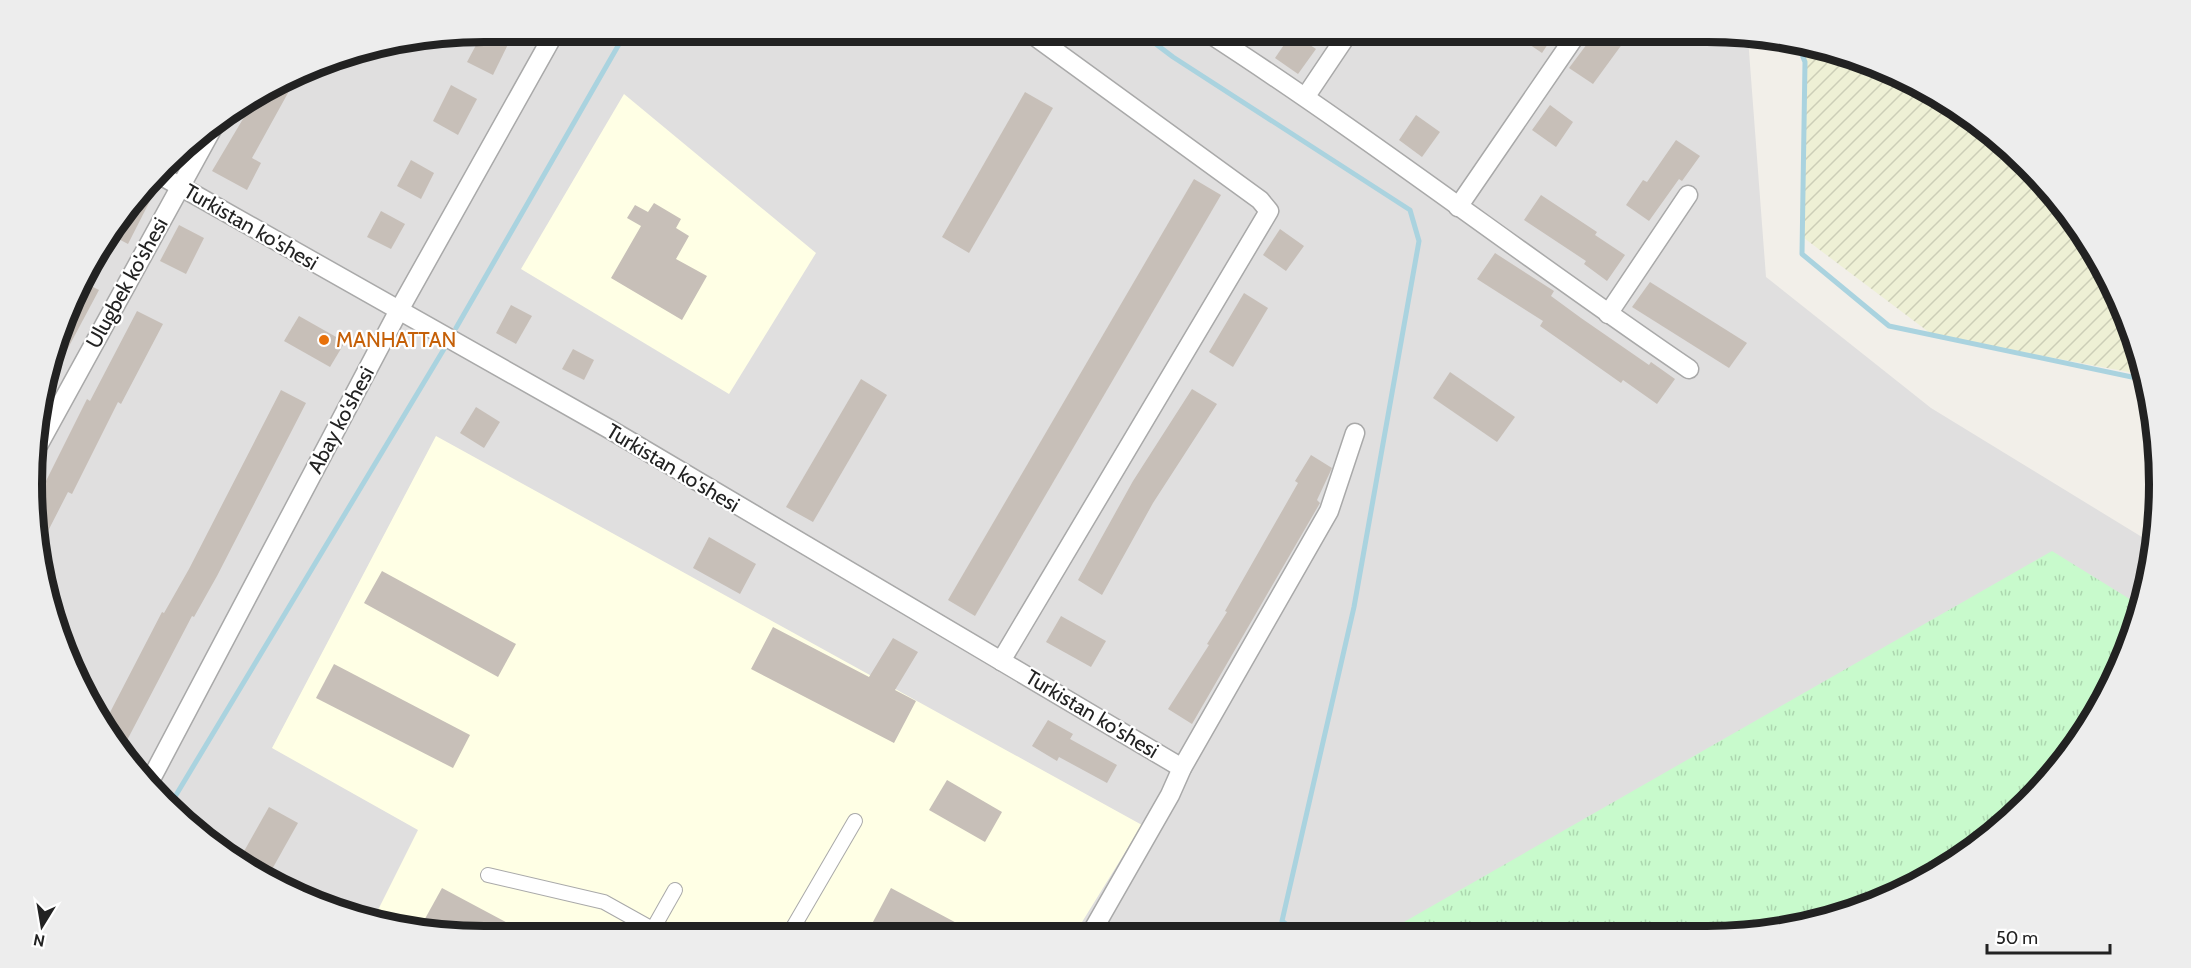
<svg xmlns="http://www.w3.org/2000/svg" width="2191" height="968" font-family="Cabin,sans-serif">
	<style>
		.residential { fill: #e0dfdf }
		.education { fill: #ffffe5 }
		.farmland { fill: url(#farmland-furrows) }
		.park { fill: url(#park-tufts) }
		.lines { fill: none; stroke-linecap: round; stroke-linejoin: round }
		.stream { stroke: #aad3df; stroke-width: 5 }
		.building { fill: #c7bfb8 }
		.pedestrian-casing { stroke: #a9a9a9; stroke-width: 16 }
		.minor-casing { stroke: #a9a9a9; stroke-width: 21 }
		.pedestrian { stroke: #fff; stroke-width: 14 }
		.minor { stroke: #fff; stroke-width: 18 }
		.food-dot { fill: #e8710a; stroke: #fff; stroke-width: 2 }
		.labels { text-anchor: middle; stroke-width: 4.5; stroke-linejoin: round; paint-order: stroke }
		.street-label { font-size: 21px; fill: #222; stroke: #fff }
		.food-label { font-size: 21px; fill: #c56008; stroke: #fff; text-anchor: start }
		.rim { fill: none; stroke: #222; stroke-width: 8 }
	</style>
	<defs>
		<pattern id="farmland-furrows" width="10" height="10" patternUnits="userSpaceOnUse" patternTransform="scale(1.5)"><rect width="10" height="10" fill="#eef0d5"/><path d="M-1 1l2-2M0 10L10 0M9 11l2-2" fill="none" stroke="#ccceb7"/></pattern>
		<pattern id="park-tufts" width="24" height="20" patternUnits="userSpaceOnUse" patternTransform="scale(1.5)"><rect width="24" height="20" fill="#c8facc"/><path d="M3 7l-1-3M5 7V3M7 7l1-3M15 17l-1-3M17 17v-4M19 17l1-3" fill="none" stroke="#acd6af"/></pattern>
	</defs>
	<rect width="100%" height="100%" fill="#f2efe9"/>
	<polygon class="residential" points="484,32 1707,32 1748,38 1766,277 1931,408 2155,545 2135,630 2083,736 2005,824 1880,902 1766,933 484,936 338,912 258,876 186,824 92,710 56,630 35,543 40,396 92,258 186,144 258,92 338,56"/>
	<g class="education">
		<polygon points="624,94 816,253 729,394 521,269"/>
		<polygon points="436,436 1142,825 1074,935 484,936 374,918 418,830 272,748"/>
	</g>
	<polygon class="farmland" points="1806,48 1853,56 1934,92 2006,144 2066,209 2113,284 2145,375 1934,336 1800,235"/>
	<polygon class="park" points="2052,551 2141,606 2135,630 2083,736 2005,824 1880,902 1766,933 1383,934"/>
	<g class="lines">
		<g class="stream">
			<polyline points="1140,32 1173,57 1410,210 1419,241 1354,607 1282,921 1299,934"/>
			<polyline points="1799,47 1805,62 1802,254 1889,326 2146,380"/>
			<polyline points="456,328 626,32"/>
			<polyline points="170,805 444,349"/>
		</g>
	</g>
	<g class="building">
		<polygon points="483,32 514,32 493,75 467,62"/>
		<polygon points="1511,32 1556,32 1542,53"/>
		<polygon points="1596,32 1631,32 1593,84 1569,68"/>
		<polygon points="1292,33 1316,49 1298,74 1275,58"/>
		<polygon points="299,73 252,158 261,163 247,190 212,171 259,92"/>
		<polygon points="451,85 477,99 458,135 433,121"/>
		<polygon points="1025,92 1053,108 969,253 942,237"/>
		<polygon points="1550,105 1573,122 1556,147 1532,130"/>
		<polygon points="1416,115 1440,132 1422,157 1399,140"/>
		<polygon points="1676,140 1700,156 1682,181 1679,179 1649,221 1626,205 1643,180 1647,182"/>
		<polygon points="411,160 434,173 421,199 397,186"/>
		<polygon points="1194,179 1221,195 975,616 948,600"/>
		<polygon points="151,186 156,189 128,244 111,235"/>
		<polygon points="1541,195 1597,232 1595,235 1625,255 1607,281 1584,264 1586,261 1524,220"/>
		<polygon points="654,203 681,219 676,228 689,236 676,259 707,276 682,320 611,278 641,226 627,218 635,205 648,212"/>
		<polygon points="381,211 405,224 391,249 367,237"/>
		<polygon points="179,225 204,238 186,274 160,261"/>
		<polygon points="1280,229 1304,246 1286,271 1263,255"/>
		<polygon points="1495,253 1554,291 1551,296 1581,318 1649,365 1651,362 1675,379 1657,404 1623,380 1621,383 1570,347 1540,326 1543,321 1477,279"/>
		<polygon points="83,282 99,290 67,350 59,347"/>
		<polygon points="1650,282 1747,343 1729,368 1632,307"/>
		<polygon points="1244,293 1268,308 1233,367 1209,352"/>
		<polygon points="511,305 532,316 516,344 496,333"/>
		<polygon points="137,311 163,324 121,404 118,402 72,494 68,492 47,533 36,527 37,482 44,485 87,399 90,401"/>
		<polygon points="299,316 345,342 330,367 284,341"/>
		<polygon points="573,349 594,360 584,380 562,369"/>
		<polygon points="1450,372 1515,417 1497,442 1433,398"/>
		<polygon points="861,379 887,395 813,522 786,507"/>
		<polygon points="1192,389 1217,404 1153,503 1102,595 1078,580 1133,481"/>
		<polygon points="281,390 306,403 217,576 194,617 192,616 123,748 104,724 162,612 164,613 189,569"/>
		<polygon points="476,407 500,422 484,448 460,433"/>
		<polygon points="1311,455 1332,468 1317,500 1320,503 1192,724 1168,709 1209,645 1207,644 1227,612 1225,611 1298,483 1295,481"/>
		<polygon points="709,537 756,564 740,594 693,568"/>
		<polygon points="382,571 516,644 498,677 364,603"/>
		<polygon points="1061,616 1106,641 1091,667 1046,642"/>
		<polygon points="773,627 869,677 893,638 918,652 895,690 916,701 894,743 751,669"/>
		<polygon points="334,664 470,735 453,768 316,698"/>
		<polygon points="1048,720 1073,734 1070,739 1117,765 1107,783 1059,757 1057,761 1032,746"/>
		<polygon points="947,780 1002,812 985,842 929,810"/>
		<polygon points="269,807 298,823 266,880 238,862"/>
		<polygon points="442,888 532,936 484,936 421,926"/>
		<polygon points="891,888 979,935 866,935"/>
	</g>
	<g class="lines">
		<g class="pedestrian-casing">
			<g id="pedestrian">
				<polyline points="488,875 604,902 665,936"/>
				<polyline points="649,936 675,890"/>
				<polyline points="788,936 855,821"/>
			</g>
		</g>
		<g class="minor-casing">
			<g id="minor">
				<path d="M1207,32c164,106 320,227 482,337"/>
				<polyline points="1306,96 1349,32"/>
				<polyline points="160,175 611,430 1182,768"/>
				<polyline points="1458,207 1578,32"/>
				<polyline points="1608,314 1688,195"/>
				<polyline points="39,444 216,122"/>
				<polyline points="1001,661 1269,211 1260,200 1029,32"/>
				<polyline points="150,781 398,312 555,32"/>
				<polyline points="1090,935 1170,795 1182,768 1329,511 1355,433"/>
			</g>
		</g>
		<use href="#pedestrian" class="pedestrian"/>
		<use href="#minor" class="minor"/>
	</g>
	<circle class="food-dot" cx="324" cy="340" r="6"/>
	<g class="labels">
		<g class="street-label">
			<text transform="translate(251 227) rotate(30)" y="7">Turkistan ko'shesi</text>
			<text transform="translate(127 283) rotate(-61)" y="7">Ulugbek ko'shesi</text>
			<text transform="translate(341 420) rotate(-62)" y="7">Abay ko'shesi</text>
			<text transform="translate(673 468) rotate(31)" y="7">Turkistan ko'shesi</text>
			<text transform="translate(1092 714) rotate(31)" y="7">Turkistan ko'shesi</text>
		</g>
		<g class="food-label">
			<text x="336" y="347">MANHATTAN</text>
		</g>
	</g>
	<path d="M0 0H2191V968H0ZM484 42H1707A442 442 0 0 1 2149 484V484A442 442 0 0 1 1707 926H484A442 442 0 0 1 42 484V484A442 442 0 0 1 484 42Z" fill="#ededed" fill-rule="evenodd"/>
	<path class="rim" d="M484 42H1707A442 442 0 0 1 2149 484V484A442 442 0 0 1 1707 926H484A442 442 0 0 1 42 484V484A442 442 0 0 1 484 42Z"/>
	<g transform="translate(42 926) rotate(191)" stroke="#ffffff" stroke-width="4.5" paint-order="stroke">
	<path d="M0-4.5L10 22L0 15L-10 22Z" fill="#222222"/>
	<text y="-9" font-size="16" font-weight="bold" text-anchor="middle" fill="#222222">N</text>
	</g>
	<path d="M1987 944v9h123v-9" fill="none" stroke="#222222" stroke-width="3"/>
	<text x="1996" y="944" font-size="18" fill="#222222" stroke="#ffffff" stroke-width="4.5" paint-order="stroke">50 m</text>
</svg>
